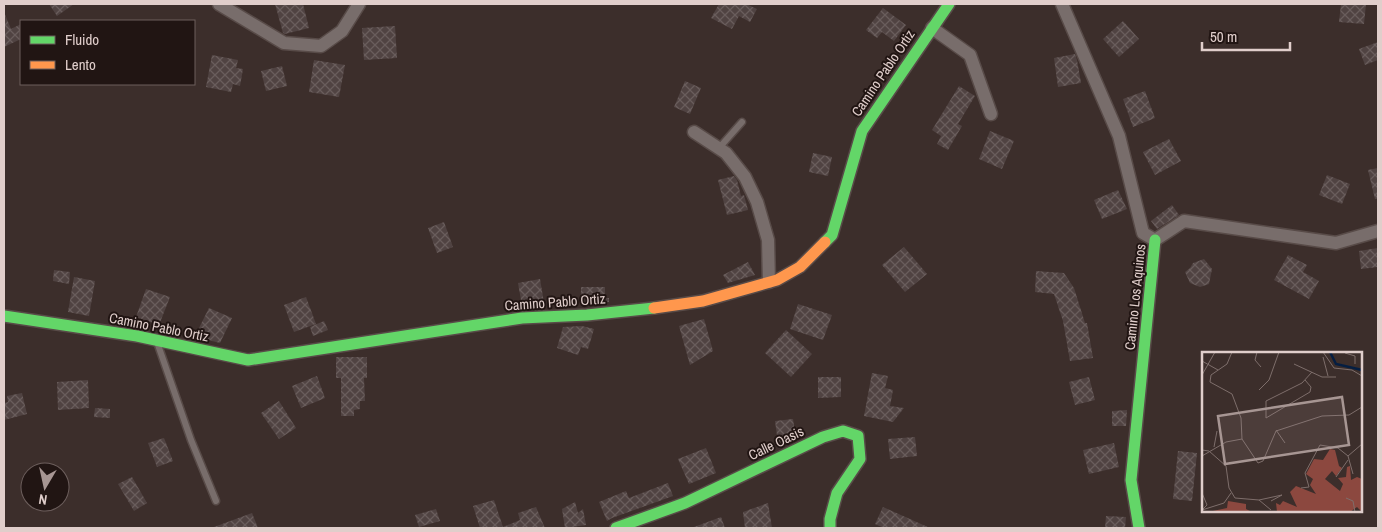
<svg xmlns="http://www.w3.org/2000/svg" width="1382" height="532" font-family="'Archivo Narrow',sans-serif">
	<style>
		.building { fill: url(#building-cross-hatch) }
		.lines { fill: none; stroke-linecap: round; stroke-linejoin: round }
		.lane-casing { stroke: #584b48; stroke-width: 9 }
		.street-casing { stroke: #584b48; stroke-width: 15 }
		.fast-casing { stroke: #584b48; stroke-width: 14 }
		.slow-casing { stroke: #584b48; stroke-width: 14 }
		.lane { stroke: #786d6b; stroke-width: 6 }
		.street { stroke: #786d6b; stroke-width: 12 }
		.fast { stroke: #63d668; stroke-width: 11 }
		.slow { stroke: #ff974d; stroke-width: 11 }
		.labels { text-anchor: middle; stroke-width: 4; stroke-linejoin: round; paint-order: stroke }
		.street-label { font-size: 14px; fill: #e0cecb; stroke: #211513 }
		.inset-river { fill: none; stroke: #051e42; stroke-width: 2.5 }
		.inset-road { fill: none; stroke: #7e6e6b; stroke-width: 1 }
		.view { fill: #a79693; fill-opacity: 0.15; stroke: #a79693; stroke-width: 2.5 }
		.inset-edge { fill: none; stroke: #e0cecb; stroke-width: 2.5 }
	</style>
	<defs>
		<pattern id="building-cross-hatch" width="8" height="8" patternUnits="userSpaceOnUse" patternTransform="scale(1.25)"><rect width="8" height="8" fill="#504342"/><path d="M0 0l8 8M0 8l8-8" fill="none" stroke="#695d5c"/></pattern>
	</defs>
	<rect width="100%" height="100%" fill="#3c2e2b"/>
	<g class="building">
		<polygon points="49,4 74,4 57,16"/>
		<polygon points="275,4 303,4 309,28 285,34 283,33"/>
		<polygon points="719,4 746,4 757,9 750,22 739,16 732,29 711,18"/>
		<polygon points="1341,4 1366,4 1364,24 1339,22"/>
		<polygon points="883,8 906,25 894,41 882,32 877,38 866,30"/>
		<polygon points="4,12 11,29 21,24 21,39 4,47"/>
		<polygon points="1123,21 1139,39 1119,57 1103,39"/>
		<polygon points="395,26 397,58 364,60 362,28"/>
		<polygon points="1378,42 1378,60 1365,65 1359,49"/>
		<polygon points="1075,54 1077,60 1081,83 1058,87 1054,58"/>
		<polygon points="212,55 238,60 236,68 243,69 240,86 233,84 231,92 206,87"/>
		<polygon points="314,60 345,65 339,97 309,92"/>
		<polygon points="282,66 287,86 266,91 261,71"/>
		<polygon points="685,81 701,88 690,114 674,107"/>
		<polygon points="959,86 975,96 958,124 962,126 948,150 937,144 941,136 932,130"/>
		<polygon points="1145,91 1155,118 1133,127 1123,99"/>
		<polygon points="990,131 1014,141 1002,169 979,159"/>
		<polygon points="1169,139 1181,161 1155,175 1143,152"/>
		<polygon points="813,153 832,157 828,176 809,172"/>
		<polygon points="1378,168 1378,199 1375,199 1368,170"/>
		<polygon points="1327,175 1350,184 1342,204 1319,195"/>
		<polygon points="734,176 737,180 741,196 744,195 748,210 727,215 718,180"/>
		<polygon points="1118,190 1127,209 1102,219 1094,200"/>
		<polygon points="1172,205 1179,215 1157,229 1151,221"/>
		<polygon points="444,222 453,247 437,253 428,228"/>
		<polygon points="904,247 927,274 905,292 882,265"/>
		<polygon points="1378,248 1378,267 1361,269 1359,251"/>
		<polygon points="1288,255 1307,265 1303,272 1319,281 1309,299 1274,280"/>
		<polygon points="1204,259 1212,269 1209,284 1200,287 1190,283 1185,272 1190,268 1193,263"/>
		<polygon points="748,262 755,275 728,283 723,275"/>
		<polygon points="54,270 70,272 69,284 53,281"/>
		<polygon points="1036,271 1064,273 1074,288 1085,323 1087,323 1093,358 1070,361 1063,321 1054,294 1035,292"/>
		<polygon points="74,277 95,281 89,316 68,312"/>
		<polygon points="540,279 544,303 522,306 518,283"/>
		<polygon points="581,287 605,287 605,298 609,298 609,302 581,305"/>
		<polygon points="146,289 170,297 159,325 136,317"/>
		<polygon points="306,297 316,324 294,332 284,305"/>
		<polygon points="798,304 832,315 823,340 790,329"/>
		<polygon points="209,308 232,318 220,343 212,341 196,334"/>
		<polygon points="704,319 713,351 690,365 679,326"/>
		<polygon points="324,321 328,330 313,336 310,327"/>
		<polygon points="582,326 594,329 588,349 581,347 578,355 557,348 563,327"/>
		<polygon points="786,330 812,354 791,377 765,353"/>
		<polygon points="336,357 367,357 367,378 364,378 365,401 360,401 360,409 354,410 354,416 341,416 341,378 336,378"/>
		<polygon points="872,373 888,376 885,388 893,390 890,406 904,408 893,422 864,416"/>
		<polygon points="317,376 325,398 301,408 292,386"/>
		<polygon points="818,377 841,377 841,397 818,398"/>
		<polygon points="1089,377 1095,400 1075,405 1069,382"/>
		<polygon points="88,380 89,408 58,410 57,382"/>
		<polygon points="22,393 27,414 4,420 4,403 8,402 7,396"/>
		<polygon points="279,401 296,428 279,439 261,413"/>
		<polygon points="95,408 110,409 110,418 94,417"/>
		<polygon points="1127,410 1126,426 1112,426 1112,411"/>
		<polygon points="793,419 796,438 788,442 778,443 775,421"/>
		<polygon points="915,437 917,456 890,459 888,439"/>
		<polygon points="164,438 173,461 157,467 148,443"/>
		<polygon points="1114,443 1119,467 1089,474 1083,450"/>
		<polygon points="706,448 716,473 689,484 678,459"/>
		<polygon points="1178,451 1197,453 1192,501 1173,499"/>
		<polygon points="132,477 147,503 134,511 118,484"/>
		<polygon points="668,483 673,496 612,518 607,521 599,502 626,491 629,498"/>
		<polygon points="494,500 503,527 520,520 518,513 536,507 545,528 480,528 473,506"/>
		<polygon points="575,502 578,513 583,509 586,525 565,528 562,509"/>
		<polygon points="768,503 772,528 745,528 743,512"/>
		<polygon points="883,507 930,528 884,528 875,524"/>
		<polygon points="436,509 440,521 419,527 415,515"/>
		<polygon points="252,513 258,528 214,528 214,527"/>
		<polygon points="1106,516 1126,517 1125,528 1105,528"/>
		<polygon points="721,517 725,528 694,528 694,527"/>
	</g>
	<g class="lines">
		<g class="lane-casing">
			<g id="lane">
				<polyline points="719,148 742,122"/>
				<polyline points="157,342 191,440 216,501"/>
			</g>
		</g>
		<g class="street-casing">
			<g id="street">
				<polyline points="219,4 284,43 321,46 342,31 359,4"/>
				<polyline points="1062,4 1119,136 1143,233 1155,240 1184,221 1336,243 1378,231"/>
				<polyline points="932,28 970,55 991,114"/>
				<polyline points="694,132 726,153 745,177 757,202 768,240 769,282"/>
			</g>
		</g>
		<g class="fast-casing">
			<g id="fast">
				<polyline points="825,242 832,235 862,131 949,4"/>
				<polyline points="4,316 137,336 248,360 522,318 587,315 654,308"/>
				<polyline points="616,528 685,503 823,437 843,431 858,436 860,459 837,493 830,519 830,528"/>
				<polyline points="1139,528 1131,480 1155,240"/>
			</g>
		</g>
		<g class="slow-casing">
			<polyline id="slow" points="654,308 703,301 777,280 800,267 825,242"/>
		</g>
		<use href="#lane" class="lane"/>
		<use href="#street" class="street"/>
		<use href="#fast" class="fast"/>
		<use href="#slow" class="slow"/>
	</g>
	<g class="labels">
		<g class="street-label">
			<text transform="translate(883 73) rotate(-56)" y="5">Camino Pablo Ortiz</text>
			<text transform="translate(1135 297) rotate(-84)" y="5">Camino Los Aquinos</text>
			<text transform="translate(555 302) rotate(-4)" y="5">Camino Pablo Ortiz</text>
			<text transform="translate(159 327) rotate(11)" y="5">Camino Pablo Ortiz</text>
			<text transform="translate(776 443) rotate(-26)" y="5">Calle Oasis</text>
		</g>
	</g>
	<g transform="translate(1202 352)">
		<rect width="160" height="160" fill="#3c2e2b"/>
		<path d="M128,97l5,1 4,16 3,2 -6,8 -4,-5 -7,8 15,12 3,-7 -5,-6 8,-1 1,-10 3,-1 1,14 6,-3 5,2v33l-5,-5 -7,5h-73l-1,-9 4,2 3,-4 14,6 -7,-15 6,-6 20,8 -6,-9 3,-6 -7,-5 8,-15 9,1zM26,149l18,3v5l6,3h-44l19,-4z" fill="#8c483f"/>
		<path class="inset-river" d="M128,0l6,12 26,6"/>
		<path class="inset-road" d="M30,0l-5,12 -16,11 -1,7 22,12 9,24 1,21 16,24 5,-2 13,-30 46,-15 27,-1 13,-8M55,0l-2,8 6,7M121,0l11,16 18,2 10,6M143,1l10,3v8M121,5l5,19M0,9l16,9M92,12l28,13h14M0,23l13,-23M103,28l6,7 -1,5 -44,26v-17l36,-18 10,-11M57,38l10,-10 10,-28M74,78l9,13M12,95l3,-16M0,98l7,1 17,15 3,22 6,10 24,2 23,-5 -11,6M0,104l24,-14 16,-3M146,104l14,-12M134,125l12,-17M99,136l8,-1 -4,-14 15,-28 18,3 10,8 5,18M0,141l5,12 -4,4M144,146l7,3 2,11M57,148l12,10M0,158l22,-7 7,-10"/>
		<path class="view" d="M140,45l7,48 -124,19 -7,-48z"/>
		<rect width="160" height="160" class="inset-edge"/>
	</g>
	<rect width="1382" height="532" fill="none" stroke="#e0cecb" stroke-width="10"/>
	<rect x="20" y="20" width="175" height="65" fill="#211513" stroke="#6d5f5d"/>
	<rect x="30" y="36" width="25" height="8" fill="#63d668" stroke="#6d5f5d"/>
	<text x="65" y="45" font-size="15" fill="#e0cecb">Fluido</text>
	<rect x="30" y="61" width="25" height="8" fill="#ff974d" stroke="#6d5f5d"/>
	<text x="65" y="70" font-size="15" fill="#e0cecb">Lento</text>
	<g transform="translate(45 487) rotate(189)"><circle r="24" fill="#211513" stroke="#6d5f5d"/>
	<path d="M0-4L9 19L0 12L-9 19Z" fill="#a79693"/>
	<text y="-8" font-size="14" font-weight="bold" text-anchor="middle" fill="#e0cecb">N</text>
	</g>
	<path d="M1202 42v8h88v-8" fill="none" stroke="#e0cecb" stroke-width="2.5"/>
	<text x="1210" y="42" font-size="15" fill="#e0cecb" stroke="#211513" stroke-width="4" paint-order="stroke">50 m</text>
</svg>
